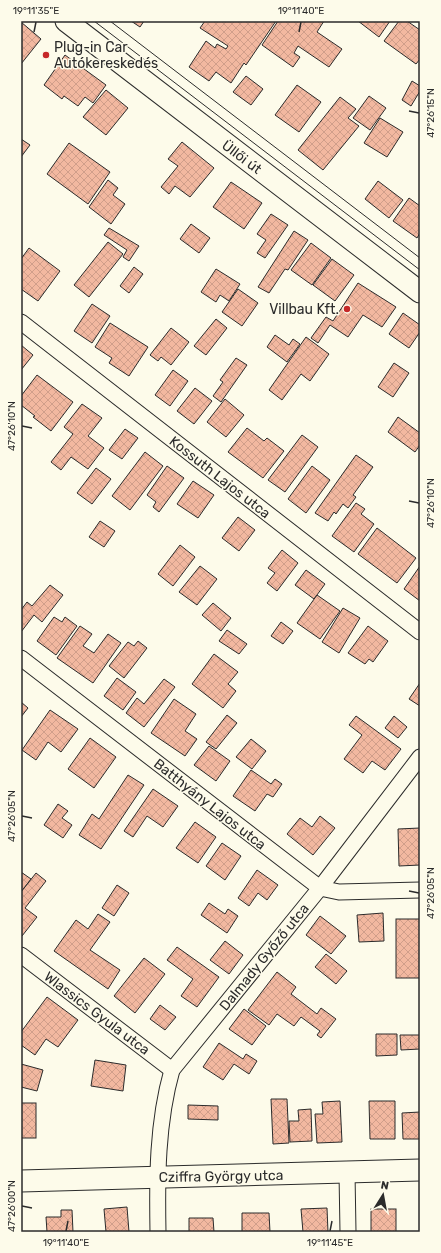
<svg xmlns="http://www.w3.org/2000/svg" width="441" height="1253" font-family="Rubik,sans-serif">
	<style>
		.building { fill: url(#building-cross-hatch); stroke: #2b2b2b }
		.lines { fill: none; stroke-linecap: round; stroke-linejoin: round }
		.street-casing { stroke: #2b2b2b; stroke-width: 17 }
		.secondary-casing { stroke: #2b2b2b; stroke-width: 23 }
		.street { stroke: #fdfbea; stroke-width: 15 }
		.secondary { stroke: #fdfbea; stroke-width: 21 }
		.tram { stroke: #2b2b2b; stroke-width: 1 }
		.ticks { fill: none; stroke: #2b2b2b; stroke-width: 1.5 }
		.poi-dot { fill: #c62828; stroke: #fdfbea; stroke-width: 1.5 }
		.labels { text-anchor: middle; stroke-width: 3; stroke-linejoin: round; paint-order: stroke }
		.poi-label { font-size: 14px; fill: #2b2b2b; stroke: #fdfbea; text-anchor: start }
		.street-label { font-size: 14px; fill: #2b2b2b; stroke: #fdfbea }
		.neatline { fill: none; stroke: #2b2b2b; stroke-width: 1.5 }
		.ticks-label { font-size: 10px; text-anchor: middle; fill: #2b2b2b }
	</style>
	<defs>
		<pattern id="building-cross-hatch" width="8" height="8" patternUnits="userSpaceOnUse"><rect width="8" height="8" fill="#f2b8a0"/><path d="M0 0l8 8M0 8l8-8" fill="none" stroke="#d09e8a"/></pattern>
	</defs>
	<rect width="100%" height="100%" fill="#fdfbea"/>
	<g class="building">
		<polygon points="131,21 144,21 140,27"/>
		<polygon points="205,21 276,21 246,65 244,63 231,83 216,72 209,81 189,67 206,41 215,48 217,44 226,49 228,46 200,28"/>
		<polygon points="278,21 303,21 305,22 306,21 324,21 317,32 342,49 329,67 298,46 294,53 300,57 293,67 262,45"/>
		<polygon points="358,21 390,21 379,37"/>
		<polygon points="399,21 407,21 420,30 420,59 416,64 384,41"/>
		<polygon points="21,22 41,39 21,64"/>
		<polygon points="65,55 106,85 93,103 85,97 78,106 64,96 62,99 44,85"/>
		<polygon points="246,76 263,89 251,105 233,92"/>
		<polygon points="412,81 420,86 420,91 411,106 402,100"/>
		<polygon points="297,85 321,102 299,132 275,115"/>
		<polygon points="106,90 128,108 106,135 83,117"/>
		<polygon points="369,96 386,108 370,130 353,118"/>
		<polygon points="340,97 356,109 348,118 359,126 323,170 298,150"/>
		<polygon points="380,118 403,132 387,157 364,143"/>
		<polygon points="21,139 30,145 21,157"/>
		<polygon points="182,142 214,168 190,197 175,186 169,194 161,187 178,166 168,159"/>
		<polygon points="69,143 110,172 88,204 47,174"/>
		<polygon points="108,180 118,188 113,195 125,204 111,224 89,207"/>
		<polygon points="378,181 403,200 389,218 365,199"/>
		<polygon points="231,182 262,203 244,229 213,207"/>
		<polygon points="409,198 420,206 420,233 417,238 393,221"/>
		<polygon points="271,214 288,225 265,258 257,253 266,240 257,234"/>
		<polygon points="191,224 210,238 199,253 180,239"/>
		<polygon points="109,228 139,246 129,261 123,257 127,250 104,235"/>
		<polygon points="294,231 308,240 288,270 285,269 269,293 258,287"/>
		<polygon points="108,242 123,254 89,297 74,285"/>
		<polygon points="311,243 331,258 312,285 291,270"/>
		<polygon points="29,248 60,271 38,301 21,289 21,259"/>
		<polygon points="332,259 354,275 335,301 313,285"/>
		<polygon points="134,267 143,274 129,293 120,286"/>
		<polygon points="216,269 240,284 229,301 220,295 216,302 201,292"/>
		<polygon points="358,283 396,307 382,327 363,315 348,337 330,325 318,343 311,338 326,317 333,321"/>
		<polygon points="238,289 258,303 242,326 222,312"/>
		<polygon points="92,304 110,316 92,343 74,331"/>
		<polygon points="403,313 420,325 420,332 409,348 389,334"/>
		<polygon points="216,319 227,328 206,355 194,346"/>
		<polygon points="110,323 148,347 129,376 109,363 112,358 95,347"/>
		<polygon points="171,328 189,342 171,365 161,357 158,361 150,355"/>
		<polygon points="275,335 289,345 293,339 300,344 287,362 267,347"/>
		<polygon points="306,337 329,354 310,381 301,374 282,400 269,390"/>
		<polygon points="21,345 33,355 21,370"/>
		<polygon points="236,358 247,365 221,402 213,396 223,382 220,380"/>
		<polygon points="394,363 409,373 393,397 378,387"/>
		<polygon points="173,370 188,381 170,406 155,395"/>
		<polygon points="37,375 73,402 51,431 33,417 35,416 21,405 21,396"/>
		<polygon points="195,388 212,401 194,424 177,411"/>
		<polygon points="225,399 244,415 226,437 207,422"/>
		<polygon points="82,404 102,418 88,436 104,448 88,469 71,457 61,470 51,462 73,434 64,427"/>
		<polygon points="398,417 420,433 420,445 415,452 388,432"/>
		<polygon points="247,428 264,441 267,438 284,451 263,478 228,452"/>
		<polygon points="125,429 138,438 122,459 109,450"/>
		<polygon points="302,435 318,447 285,492 268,480"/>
		<polygon points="145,452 163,466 130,510 112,496"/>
		<polygon points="356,455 373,467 353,495 356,497 348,508 343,504 336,514 334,512 328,521 315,513"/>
		<polygon points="167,466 184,478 159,512 153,507 156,502 147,495"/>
		<polygon points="312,466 330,480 306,513 288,499"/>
		<polygon points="96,468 111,479 92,504 77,493"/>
		<polygon points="193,481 214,495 198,518 177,504"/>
		<polygon points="356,503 365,509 361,514 374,524 354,552 332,536"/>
		<polygon points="238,517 255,530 239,551 222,538"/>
		<polygon points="100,521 115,531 104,547 89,537"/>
		<polygon points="377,528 416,558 397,583 358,554"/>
		<polygon points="180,545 195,557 173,586 158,574"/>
		<polygon points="282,550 298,563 277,591 267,583 275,573 268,568"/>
		<polygon points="200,566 217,579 197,605 179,592"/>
		<polygon points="420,566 420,601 404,589"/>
		<polygon points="306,570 325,584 314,599 295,585"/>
		<polygon points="50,585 63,595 42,622 34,615 21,632 21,610 27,602 32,606"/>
		<polygon points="317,595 340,611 320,639 297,623"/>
		<polygon points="213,603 231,618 221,631 202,615"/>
		<polygon points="343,608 360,618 339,653 322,642"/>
		<polygon points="54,617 62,622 65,617 77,626 56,655 37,641"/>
		<polygon points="281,622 293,631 283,644 271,636"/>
		<polygon points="80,626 92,634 83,646 94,653 108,634 121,643 93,683 57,658"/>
		<polygon points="368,626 388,641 373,662 369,659 365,664 348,653"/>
		<polygon points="227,630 247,644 239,654 219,641"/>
		<polygon points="138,641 147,648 124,678 109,666 128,642 134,646"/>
		<polygon points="214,654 238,672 228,684 236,691 223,708 192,684"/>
		<polygon points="117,678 136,692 123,710 104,696"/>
		<polygon points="164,679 175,687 144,727 126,713 137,698 144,704"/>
		<polygon points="420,683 420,706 409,699"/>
		<polygon points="174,699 196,714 185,731 197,739 185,756 151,733"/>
		<polygon points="21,702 28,708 21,717"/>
		<polygon points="50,710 78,729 61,752 48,742 36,760 22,750"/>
		<polygon points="227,715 237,723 216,749 206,742"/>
		<polygon points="356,716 401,749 385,770 372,761 363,773 344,759 362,735 349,725"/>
		<polygon points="394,716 407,727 398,738 385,728"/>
		<polygon points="90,738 116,757 94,788 68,769"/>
		<polygon points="251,739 266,751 252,769 236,757"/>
		<polygon points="209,746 230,761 216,781 194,765"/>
		<polygon points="251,770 271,784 275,779 282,784 273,797 267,794 255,811 233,796"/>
		<polygon points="128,775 144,785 101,849 79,835 92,814 99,819"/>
		<polygon points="153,789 178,806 163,827 147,816 133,837 124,831"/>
		<polygon points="58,804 68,811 62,818 72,825 63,838 44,825"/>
		<polygon points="320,816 335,828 313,855 287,834 300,818 312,827"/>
		<polygon points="195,822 216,837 198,863 176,848"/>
		<polygon points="420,828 420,865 399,866 398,829"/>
		<polygon points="222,843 241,856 225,880 206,866"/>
		<polygon points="257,870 278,885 267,900 258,893 249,906 238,898"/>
		<polygon points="21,872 31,879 21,892"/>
		<polygon points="36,873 46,881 25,908 37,917 22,936 21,935 21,892"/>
		<polygon points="117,885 129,893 114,916 102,908"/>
		<polygon points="209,903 225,914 228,909 238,916 227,933 201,915"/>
		<polygon points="383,913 384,941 359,942 357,915"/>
		<polygon points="98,914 110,922 90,950 120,970 108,989 54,951 76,920 88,929"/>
		<polygon points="320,916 346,936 331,954 306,935"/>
		<rect x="396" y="919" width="24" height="59"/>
		<polygon points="225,941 243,955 229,974 210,960"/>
		<polygon points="177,947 219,977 197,1007 181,996 193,979 167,960"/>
		<polygon points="326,954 347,971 336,984 315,967"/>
		<polygon points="144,958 165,974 135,1013 114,996"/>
		<polygon points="277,972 296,987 291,994 317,1014 321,1008 336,1019 321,1038 317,1035 320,1031 301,1017 294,1026 277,1014 269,1025 248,1010"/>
		<polygon points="47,997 78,1020 58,1047 46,1039 35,1055 21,1045 21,1032"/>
		<polygon points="160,1005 176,1017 165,1030 150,1019"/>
		<polygon points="244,1009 266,1026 252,1045 229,1029"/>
		<polygon points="376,1034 397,1034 397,1055 376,1056"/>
		<polygon points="400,1035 420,1035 420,1049 401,1050"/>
		<polygon points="219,1043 243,1059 246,1054 257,1061 249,1074 234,1064 223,1080 203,1067"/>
		<polygon points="95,1060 126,1065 123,1091 91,1086"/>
		<polygon points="21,1064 43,1070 37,1091 21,1087"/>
		<polygon points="271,1099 287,1099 289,1143 273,1144"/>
		<polygon points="340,1101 342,1142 317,1143 315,1114 323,1114 322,1102"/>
		<polygon points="369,1101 395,1101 395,1139 370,1139"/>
		<rect x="21" y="1103" width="15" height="35"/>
		<polygon points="188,1105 218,1106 218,1120 188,1119"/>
		<polygon points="311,1109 312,1141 290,1142 289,1121 299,1121 298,1110"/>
		<polygon points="420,1112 420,1139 403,1139 402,1113"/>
		<polygon points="127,1207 129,1232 106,1232 104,1209"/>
		<polygon points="327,1208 328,1232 303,1232 301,1209"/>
		<rect x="371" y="1209" width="25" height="23"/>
		<polygon points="61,1210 72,1210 73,1232 47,1232 46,1217 61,1217"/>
		<polygon points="242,1213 269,1213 270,1232 242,1232"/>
		<polygon points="189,1218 213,1218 214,1232 189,1232"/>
	</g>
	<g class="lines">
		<g class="street-casing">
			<g id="street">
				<polyline points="21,322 420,632"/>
				<polyline points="21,658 320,888 339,892 420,890"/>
				<polyline points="21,955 172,1070"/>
				<polyline points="347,1173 348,1232"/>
				<path d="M158,1232c-1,-54 -1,-109 14,-162l148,-182 100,-131"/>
			</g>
		</g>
		<g class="secondary-casing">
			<g id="secondary">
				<polyline points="66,21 420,292"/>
				<polyline points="21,1181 420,1170"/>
			</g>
		</g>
		<use href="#street" class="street"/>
		<use href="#secondary" class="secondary"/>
		<g class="tram">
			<polyline points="94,21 420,270"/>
			<polyline points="110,21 420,258"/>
		</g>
	</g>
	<path class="ticks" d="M34,32l2,-10M299,32l2,-10M409,111l10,2M22,426l10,2M409,501l10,2M22,816l10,2M409,891l10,2M22,1206l10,2M66,1231l2,-10M330,1231l2,-10"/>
	<g class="poi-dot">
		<circle cx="46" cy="55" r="4"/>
		<circle cx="347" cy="309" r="4"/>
	</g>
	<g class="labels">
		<g class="poi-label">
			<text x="54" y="52">Plug-in Car<tspan x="54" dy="16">Autókereskedés</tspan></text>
			<text x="339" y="314" text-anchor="end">Villbau Kft.</text>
		</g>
		<g class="street-label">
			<text transform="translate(242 157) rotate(37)" y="5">Üllői út</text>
			<text transform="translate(220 477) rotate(38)" y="5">Kossuth Lajos utca</text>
			<text transform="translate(210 804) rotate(38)" y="5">Batthyány Lajos utca</text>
			<text transform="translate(264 957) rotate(-51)" y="5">Dalmady Győző utca</text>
			<text transform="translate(97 1013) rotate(37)" y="5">Wlassics Gyula utca</text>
			<text transform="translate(221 1176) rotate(-1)" y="5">Cziffra György utca</text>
		</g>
	</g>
	<rect width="441" height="1253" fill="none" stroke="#fdfbea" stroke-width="44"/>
	<g transform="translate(383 1195) rotate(11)" stroke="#fdfbea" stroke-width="3" paint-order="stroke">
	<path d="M0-3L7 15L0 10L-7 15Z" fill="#2b2b2b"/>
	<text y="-6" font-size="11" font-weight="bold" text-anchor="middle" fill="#2b2b2b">N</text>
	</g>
	<rect x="22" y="22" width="397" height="1209" class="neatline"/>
	<g class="ticks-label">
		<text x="36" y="14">19°11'35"E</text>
		<text x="301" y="14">19°11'40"E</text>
		<text transform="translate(430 113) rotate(-90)" y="4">47°26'15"N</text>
		<text transform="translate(11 426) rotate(-90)" y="4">47°26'10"N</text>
		<text transform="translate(430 503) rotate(-90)" y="4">47°26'10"N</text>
		<text transform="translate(11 816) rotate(-90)" y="4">47°26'05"N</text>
		<text transform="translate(430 893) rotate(-90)" y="4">47°26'05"N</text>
		<text transform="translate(11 1206) rotate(-90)" y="4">47°26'00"N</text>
		<text x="66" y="1246">19°11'40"E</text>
		<text x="330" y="1246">19°11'45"E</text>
	</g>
</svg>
